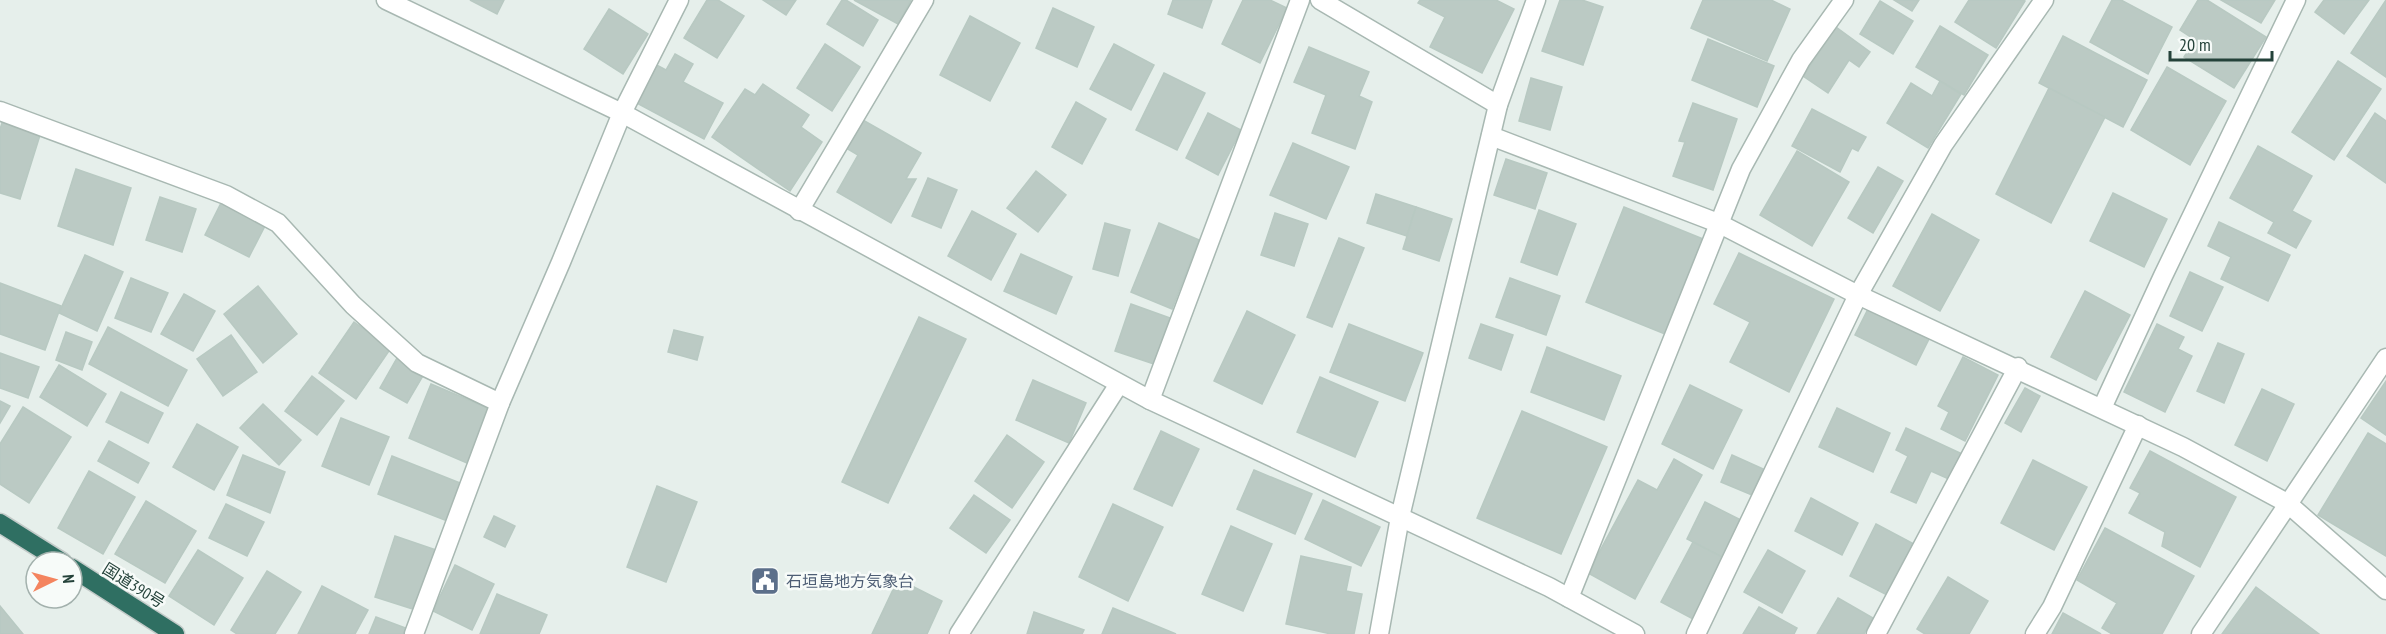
<svg xmlns="http://www.w3.org/2000/svg" width="2386" height="634" font-family="'PT Sans Narrow','Noto Sans JP',sans-serif">
	<style>
		.building { fill: #bbcac4; stroke: #b8c9c2; stroke-width: 1.5 }
		.lines { fill: none; stroke-linecap: round; stroke-linejoin: round }
		.minor-casing { stroke: #a8b8b2; stroke-width: 21 }
		.highway-casing { stroke: #c2cac8; stroke-width: 21 }
		.minor { stroke: #fff; stroke-width: 18 }
		.highway { stroke: #2f6f62; stroke-width: 18 }
		.labels { text-anchor: middle; stroke-width: 5; stroke-linejoin: round; paint-order: stroke }
		.service-label { font-size: 16px; fill: #4e5e75; stroke: #f7fbf9; text-anchor: start }
		.street-label { font-size: 16px; fill: #24423a; stroke: #f7fbf9 }
	</style>
	<rect width="100%" height="100%" fill="#e6efeb"/>
	<g class="building">
		<polygon points="470,0 504,0 497,14"/>
		<polygon points="707,0 718,0 744,16 717,58 684,38"/>
		<polygon points="763,0 796,0 786,15"/>
		<polygon points="842,0 846,0 878,20 863,46 827,24"/>
		<polygon points="854,0 911,0 898,24"/>
		<polygon points="1173,0 1212,0 1202,28 1168,14"/>
		<polygon points="1243,0 1270,0 1287,8 1260,63 1222,44"/>
		<polygon points="1420,0 1496,0 1514,9 1482,73 1430,47 1445,17 1418,3"/>
		<polygon points="1560,0 1582,0 1603,7 1583,65 1542,51"/>
		<polygon points="1703,0 1771,0 1790,9 1767,61 1691,28"/>
		<polygon points="1894,0 1919,0 1912,11"/>
		<polygon points="1969,0 2023,0 2025,1 1996,48 1955,22"/>
		<polygon points="2112,0 2121,0 2172,27 2148,74 2090,42"/>
		<polygon points="2198,0 2207,0 2266,37 2234,88 2184,57 2195,40 2180,30"/>
		<polygon points="2221,0 2275,0 2261,23"/>
		<polygon points="2324,0 2369,0 2344,34 2315,12"/>
		<polygon points="2386,0 2386,77 2351,53"/>
		<polygon points="1880,1 1913,21 1893,54 1860,34"/>
		<polygon points="1053,8 1094,27 1077,67 1036,48"/>
		<polygon points="609,9 648,34 623,74 584,49"/>
		<polygon points="970,16 1020,43 990,101 940,75"/>
		<polygon points="1940,26 1988,55 1964,95 1916,67"/>
		<polygon points="1836,27 1870,52 1859,67 1849,60 1828,93 1803,76"/>
		<polygon points="2063,36 2147,80 2123,127 2039,83"/>
		<polygon points="1708,39 1774,66 1757,107 1692,80"/>
		<polygon points="825,44 860,67 832,111 797,88"/>
		<polygon points="1114,44 1154,65 1131,110 1090,89"/>
		<polygon points="1309,47 1369,72 1359,96 1372,102 1355,149 1312,133 1326,95 1294,82"/>
		<polygon points="675,54 693,64 683,82 723,103 704,139 631,100 651,62 666,70"/>
		<polygon points="2338,61 2381,89 2334,160 2292,132"/>
		<polygon points="2167,67 2226,101 2190,165 2131,130"/>
		<polygon points="1164,73 1205,93 1177,150 1136,130"/>
		<polygon points="1531,78 1562,87 1550,130 1519,121"/>
		<polygon points="1940,81 1961,94 1928,148 1887,123 1911,83 1932,96"/>
		<polygon points="763,84 809,115 801,127 822,142 790,191 712,137 745,89 755,95"/>
		<polygon points="2049,88 2105,117 2051,223 1996,194"/>
		<polygon points="1076,102 1106,119 1082,164 1052,147"/>
		<polygon points="1693,103 1737,119 1713,190 1673,176 1685,142 1679,141"/>
		<polygon points="1812,109 1866,137 1858,151 1852,148 1840,172 1792,146"/>
		<polygon points="1208,113 1241,130 1218,175 1186,158"/>
		<polygon points="2375,113 2386,121 2386,183 2347,156"/>
		<polygon points="861,119 921,153 906,179 916,179 891,223 837,192 858,155 846,148"/>
		<polygon points="3,120 41,132 20,199 0,193 0,129"/>
		<polygon points="1293,143 1349,167 1326,219 1270,195"/>
		<polygon points="2258,146 2312,176 2292,211 2311,221 2296,248 2268,233 2274,222 2230,198"/>
		<polygon points="1797,151 1849,182 1812,246 1760,215"/>
		<polygon points="1506,159 1547,173 1535,209 1494,195"/>
		<polygon points="1878,167 1903,181 1873,233 1848,218"/>
		<polygon points="76,169 131,188 113,245 58,226"/>
		<polygon points="1036,171 1066,195 1038,232 1007,208"/>
		<polygon points="928,178 957,190 941,228 912,216"/>
		<polygon points="2113,193 2167,219 2144,267 2090,241"/>
		<polygon points="1376,194 1416,207 1407,236 1367,223"/>
		<polygon points="160,197 196,209 182,252 146,240"/>
		<polygon points="224,197 268,220 249,257 205,235"/>
		<polygon points="1416,207 1452,219 1439,261 1403,249"/>
		<polygon points="1624,207 1703,239 1665,334 1586,302"/>
		<polygon points="1539,210 1576,224 1557,275 1521,262"/>
		<polygon points="972,211 1016,234 991,280 948,256"/>
		<polygon points="1275,213 1308,224 1294,266 1261,255"/>
		<polygon points="1932,214 1979,240 1940,311 1893,286"/>
		<polygon points="2219,222 2290,255 2268,301 2221,279 2231,257 2208,246"/>
		<polygon points="1105,223 1130,230 1118,276 1093,269"/>
		<polygon points="1159,223 1199,240 1172,309 1131,292"/>
		<polygon points="1339,238 1364,248 1332,327 1307,317"/>
		<polygon points="1739,253 1834,299 1789,392 1730,362 1750,322 1714,304"/>
		<polygon points="1021,254 1072,277 1056,314 1004,291"/>
		<polygon points="85,255 123,272 97,331 59,313"/>
		<polygon points="2190,272 2223,287 2202,331 2170,316"/>
		<polygon points="131,278 168,293 151,332 115,318"/>
		<polygon points="1510,278 1560,296 1546,335 1496,317"/>
		<polygon points="0,283 61,306 45,350 0,334"/>
		<polygon points="258,286 297,334 263,363 224,314"/>
		<polygon points="2085,291 2130,315 2096,380 2051,357"/>
		<polygon points="184,294 215,311 193,351 161,334"/>
		<polygon points="1131,304 1170,318 1154,364 1115,351"/>
		<polygon points="1868,309 1929,339 1916,365 1855,335"/>
		<polygon points="1247,311 1295,335 1262,404 1214,381"/>
		<polygon points="919,317 966,339 888,503 842,482"/>
		<polygon points="354,322 391,348 356,399 319,373"/>
		<polygon points="1349,324 1423,353 1405,401 1330,372"/>
		<polygon points="1481,324 1513,335 1501,370 1469,358"/>
		<polygon points="2157,324 2184,337 2178,349 2192,356 2165,412 2124,392"/>
		<polygon points="108,327 187,370 168,406 89,364"/>
		<polygon points="674,330 703,337 697,360 668,352"/>
		<polygon points="66,332 92,342 82,370 56,360"/>
		<polygon points="231,335 257,372 223,396 197,359"/>
		<polygon points="2218,343 2244,354 2224,403 2197,391"/>
		<polygon points="1547,347 1621,376 1604,420 1531,392"/>
		<polygon points="0,353 39,367 28,398 0,388"/>
		<polygon points="1963,357 1998,375 1965,441 1941,429 1949,412 1938,406"/>
		<polygon points="397,358 424,374 407,403 380,388"/>
		<polygon points="59,365 106,394 87,426 40,397"/>
		<polygon points="312,376 344,401 317,435 285,411"/>
		<polygon points="1320,377 1378,402 1355,457 1297,432"/>
		<polygon points="1033,380 1086,403 1069,443 1016,420"/>
		<polygon points="2386,381 2386,435 2361,418"/>
		<polygon points="431,384 490,409 467,463 409,438"/>
		<polygon points="1690,385 1742,410 1713,469 1662,444"/>
		<polygon points="2025,388 2040,396 2021,432 2005,423"/>
		<polygon points="2262,389 2294,404 2267,461 2235,445"/>
		<polygon points="121,392 163,413 148,443 106,422"/>
		<polygon points="0,401 10,406 0,423"/>
		<polygon points="263,404 301,440 279,465 240,428"/>
		<polygon points="23,407 71,437 29,503 0,484 0,444"/>
		<polygon points="1837,408 1890,433 1873,472 1819,447"/>
		<polygon points="1522,411 1607,447 1561,554 1477,518"/>
		<polygon points="341,418 389,437 369,485 322,466"/>
		<polygon points="197,424 238,447 214,490 173,467"/>
		<polygon points="1906,428 1962,454 1951,480 1931,471 1916,503 1891,492 1908,456 1896,450"/>
		<polygon points="1161,431 1199,449 1172,506 1134,489"/>
		<polygon points="2368,433 2386,444 2386,556 2318,515"/>
		<polygon points="1007,435 1044,462 1012,508 975,481"/>
		<polygon points="109,441 149,463 138,483 98,461"/>
		<polygon points="2150,451 2236,497 2200,567 2162,546 2165,532 2129,513 2140,493 2130,488"/>
		<polygon points="243,455 285,472 270,513 227,495"/>
		<polygon points="1732,455 1763,469 1752,495 1721,482"/>
		<polygon points="392,456 465,485 450,522 378,494"/>
		<polygon points="1674,459 1702,475 1635,599 1588,573 1638,480 1657,490"/>
		<polygon points="2033,460 2087,487 2054,550 2001,523"/>
		<polygon points="1254,470 1312,494 1295,534 1237,509"/>
		<polygon points="89,471 135,497 103,554 58,528"/>
		<polygon points="657,486 697,502 666,582 627,567"/>
		<polygon points="974,495 1010,520 986,553 950,528"/>
		<polygon points="1811,498 1858,523 1842,555 1795,531"/>
		<polygon points="1323,500 1380,527 1361,566 1305,539"/>
		<polygon points="146,501 196,531 165,583 115,554"/>
		<polygon points="1705,502 1743,521 1724,558 1687,539"/>
		<polygon points="226,504 264,522 247,556 209,538"/>
		<polygon points="1113,504 1163,527 1128,601 1079,577"/>
		<polygon points="494,516 515,526 505,547 484,537"/>
		<polygon points="1876,524 1914,544 1889,596 1850,576"/>
		<polygon points="1231,526 1272,544 1243,611 1202,594"/>
		<polygon points="2105,528 2194,576 2162,634 2112,634 2102,628 2117,603 2077,580"/>
		<polygon points="395,536 439,551 419,611 375,597"/>
		<polygon points="1693,542 1724,558 1693,619 1661,602"/>
		<polygon points="198,550 243,578 214,625 169,596"/>
		<polygon points="1768,550 1805,571 1782,613 1744,592"/>
		<polygon points="1301,556 1351,567 1346,591 1362,594 1354,634 1331,634 1286,624"/>
		<polygon points="455,565 494,584 472,630 433,611"/>
		<polygon points="267,571 301,592 275,634 237,634 231,630"/>
		<polygon points="1948,577 1988,601 1969,634 1925,634 1917,629"/>
		<polygon points="898,579 942,601 927,634 872,634"/>
		<polygon points="322,586 368,610 355,634 298,634"/>
		<polygon points="2256,587 2319,634 2222,634"/>
		<polygon points="497,594 547,615 539,634 480,634"/>
		<polygon points="1838,598 1873,618 1864,634 1817,634"/>
		<polygon points="0,606 23,634 0,634"/>
		<polygon points="1759,607 1797,628 1794,634 1743,634"/>
		<polygon points="1113,608 1176,634 1102,634"/>
		<polygon points="1034,612 1084,630 1082,634 1027,634"/>
		<polygon points="2063,613 2101,634 2052,634"/>
		<polygon points="376,617 408,629 406,634 369,634"/>
	</g>
	<g class="lines">
		<g class="minor-casing">
			<g id="minor">
				<polyline points="386,0 622,113 1150,400 1549,587 1635,634"/>
				<polyline points="1320,0 1498,105"/>
				<polyline points="0,111 226,195 278,223 353,305 417,363 500,403"/>
				<polyline points="1491,136 1718,223 1858,295 2183,447 2287,503 2386,590"/>
				<polyline points="799,211 924,0"/>
				<polyline points="1150,400 1300,0"/>
				<polyline points="2102,408 2163,276 2296,0"/>
				<polyline points="1569,598 1741,169 1801,60 1844,0"/>
				<polyline points="414,634 500,403 561,262 622,113 679,0"/>
				<polyline points="959,634 1119,384"/>
				<polyline points="1379,634 1400,517 1498,105 1536,0"/>
				<polyline points="1696,634 1858,295 1943,145 2044,0"/>
				<polyline points="1876,634 2018,367"/>
				<polyline points="2035,634 2052,607 2138,425"/>
				<polyline points="2201,634 2386,358"/>
			</g>
		</g>
		<g class="highway-casing">
			<g id="highway">
				<polyline points="0,523 62,562"/>
				<polyline points="72,568 175,634"/>
			</g>
		</g>
		<use href="#minor" class="minor"/>
		<use href="#highway" class="highway"/>
	</g>
	<defs>
		<g id="civic-square" transform="scale(1.5)"><rect x="-9" y="-9" width="18" height="18" rx="4" fill="#5c6f8a" stroke="#f7fbf9"/><path d="M-.6-6.5H3V-4.5H.6V-3L4-1V1h2V6H-6V1h2V-1L-.6-3ZM-1.2 2.5V6h2.4V2.5Z" fill="#fff"/></g>
	</defs>
	<g fill-rule="evenodd">
		<use href="#civic-square" x="765" y="581"/>
	</g>
	<g class="labels">
		<g class="service-label">
			<text x="786" y="587">石垣島地方気象台</text>
		</g>
		<g class="street-label">
			<text transform="translate(134 585) rotate(32)" y="6">国道390号</text>
		</g>
	</g>
	<g transform="translate(54 580) rotate(85)"><circle r="28" fill="#f7fbf9" stroke="#a3b1ad" stroke-width="1.5"/>
	<path d="M0-4.5L10 22L0 15L-10 22Z" fill="#f4845f"/>
	<text y="-9" font-size="16" font-weight="bold" text-anchor="middle" fill="#24423a">N</text>
	</g>
	<path d="M2170 51v9h102v-9" fill="none" stroke="#24423a" stroke-width="3"/>
	<text x="2179" y="51" font-size="18" fill="#24423a" stroke="#f7fbf9" stroke-width="4.5" paint-order="stroke">20 m</text>
</svg>
